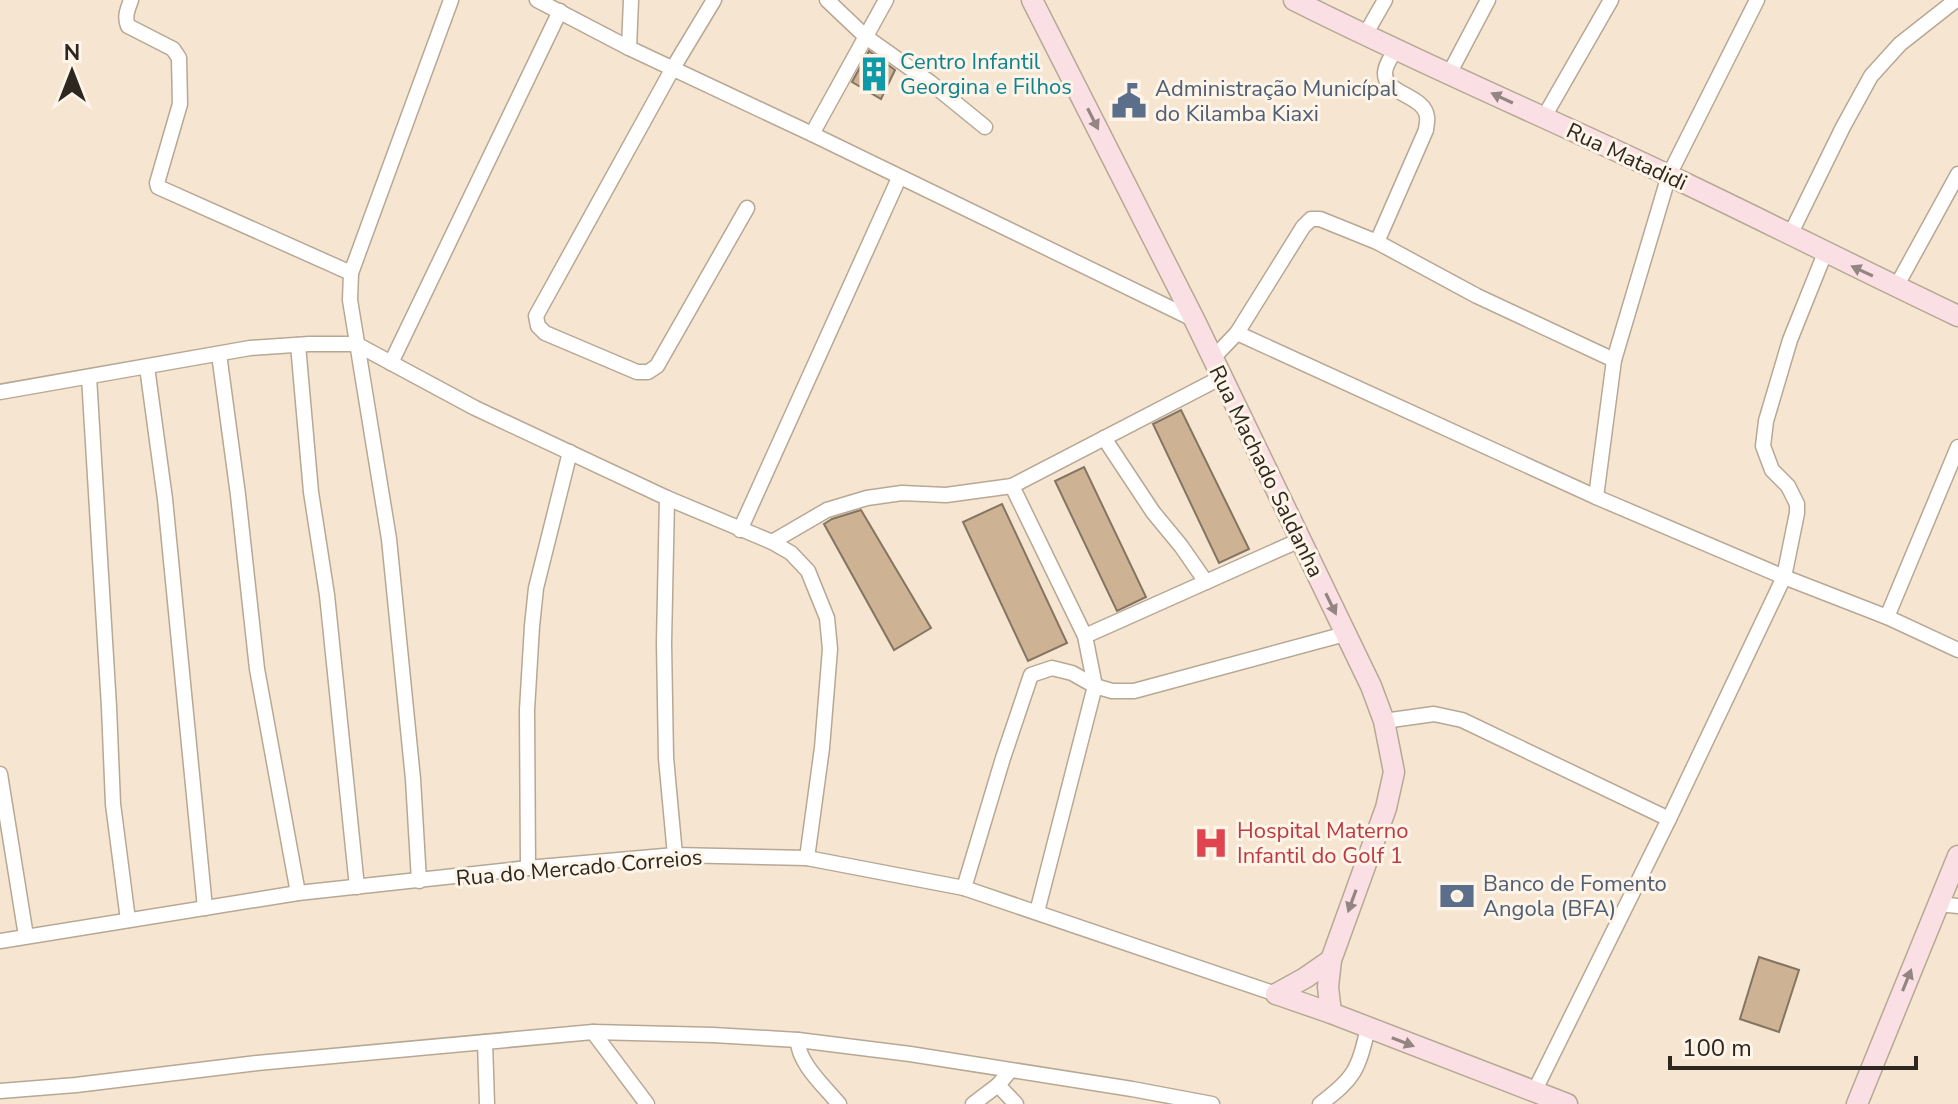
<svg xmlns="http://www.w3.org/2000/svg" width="1958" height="1104" font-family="'Nunito Sans',sans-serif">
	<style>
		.building { fill: #cdb393; stroke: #847563; stroke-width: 2 }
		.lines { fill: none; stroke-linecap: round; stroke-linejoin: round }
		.street-casing { stroke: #b7a894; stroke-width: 17 }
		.secondary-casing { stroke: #b7a894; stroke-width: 23 }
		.street { stroke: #fff; stroke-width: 14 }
		.secondary { stroke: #fae0e4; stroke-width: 20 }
		.oneway { fill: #948482 }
		.labels { text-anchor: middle; stroke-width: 6; stroke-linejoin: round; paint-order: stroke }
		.culture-label { font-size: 22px; fill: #0d838f; stroke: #fef4e7; text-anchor: start }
		.service-label { font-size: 22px; fill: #4e5e75; stroke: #fef4e7; text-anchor: start }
		.street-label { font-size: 22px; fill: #2d2720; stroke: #fef4e7 }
		.health-label { font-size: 22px; fill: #be3a42; stroke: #fef4e7; text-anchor: start }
	</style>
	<rect width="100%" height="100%" fill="#f6e5d1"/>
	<g class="building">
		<polygon points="869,51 895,70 881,99 852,82"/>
		<polygon points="1181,410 1249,549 1219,563 1153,424"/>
		<polygon points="1084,467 1146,597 1117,611 1055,481"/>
		<polygon points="1002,504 1067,643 1028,661 963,522"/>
		<polygon points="861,510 931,628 894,650 824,524 832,519"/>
		<polygon points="1759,957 1799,970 1779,1032 1740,1019"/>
	</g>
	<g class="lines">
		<g class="street-casing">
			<g id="street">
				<path d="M131,0c-3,9 -7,16 -3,26l45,23 6,9 1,46 -23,79 1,4 193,86"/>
				<polyline points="537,0 629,48 812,134 1195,320"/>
				<polyline points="714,0 673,68 536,316 538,326 545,333 637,372 648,372 657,366 747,208"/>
				<polyline points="827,0 866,37 931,83 985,127"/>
				<polyline points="1365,35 1385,0"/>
				<polyline points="629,48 631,0"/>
				<polyline points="1449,74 1488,0"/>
				<polyline points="1544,117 1611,0"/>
				<polyline points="812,134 886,0"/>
				<polyline points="1790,235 1843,127 1871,76 1900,44 1956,0"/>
				<path d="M1377,242l49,-112c0,-4 2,-9 1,-13 -2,-22 -43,-23 -42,-44 0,-8 7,-17 11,-24"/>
				<polyline points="1896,287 1958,174"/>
				<polyline points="1237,333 1596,497 1784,577 1887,617 1958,650"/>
				<polyline points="298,345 311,492 327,595 357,887"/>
				<polyline points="219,354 238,495 257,669 298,893"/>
				<polyline points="1213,358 1237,333 1303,227 1311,219 1320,219 1377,242 1477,296 1614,360"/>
				<polyline points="391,363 560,11"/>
				<polyline points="147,367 165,499 205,908"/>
				<polyline points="89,377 109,707 113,804 128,920"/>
				<polyline points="0,392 250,348 309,344 356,344 475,408 667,498 772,542 791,553 808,571 827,618 830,649 822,748 807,858"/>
				<polyline points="1104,438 1153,512 1181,546 1206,582"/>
				<polyline points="1012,486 1085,636 1095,686 1037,912"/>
				<polyline points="1596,497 1614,360 1669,175 1757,0"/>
				<polyline points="667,498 664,643 666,758 675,855"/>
				<polyline points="740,530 899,178"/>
				<polyline points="772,542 827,510 867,498 902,493 946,495 1012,486 1222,377"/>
				<polyline points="1887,617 1958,447"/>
				<polyline points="1085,636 1300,540"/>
				<polyline points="1384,721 1434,714 1462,720 1669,819"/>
				<polyline points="0,774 26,936"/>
				<polyline points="528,868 527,710 532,626 536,588 570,452"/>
				<polyline points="419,881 413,779 389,539 350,300 351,273 451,0"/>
				<polyline points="964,888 1003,758 1031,675 1052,668 1072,673 1095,686 1112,691 1134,691 1345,634"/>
				<polyline points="1938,904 1958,906"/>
				<polyline points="0,941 298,893 528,868 675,855 807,858 964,888 1276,994"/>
				<polyline points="593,1032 647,1104"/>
				<path d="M798,1040c-1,22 27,47 41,64"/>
				<polyline points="485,1042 487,1104"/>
				<polyline points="998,1085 1016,1104"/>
				<polyline points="0,1091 76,1085 257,1063 593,1032 713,1035 798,1040 910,1054 1132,1089 1212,1104"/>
				<polyline points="1534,1092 1669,819 1784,577 1797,513 1797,504 1788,486 1772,470 1763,446 1766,421 1790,340 1825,253"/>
				<polyline points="973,1104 998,1085 1010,1071"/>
				<path d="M1320,1104c35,-26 38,-34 48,-76"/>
			</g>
		</g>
		<g class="secondary-casing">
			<g id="secondary">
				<polyline points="1032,0 1195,321 1371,686 1384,721 1394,772 1386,808 1331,960 1328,987 1331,1013"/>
				<path d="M1294,0c123,62 250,116 374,175 97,46 193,95 290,141"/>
				<polyline points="1276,994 1331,1013 1567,1104"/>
				<polyline points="1276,994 1305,978 1331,960"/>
				<polyline points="1857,1104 1958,856"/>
			</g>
		</g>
		<use href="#street" class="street"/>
		<use href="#secondary" class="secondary"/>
	</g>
	<defs><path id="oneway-solid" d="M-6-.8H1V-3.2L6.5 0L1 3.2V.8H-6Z" transform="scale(2)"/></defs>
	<g class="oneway">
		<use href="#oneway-solid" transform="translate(1502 98) rotate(-155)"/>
		<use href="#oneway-solid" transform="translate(1093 119) rotate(63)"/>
		<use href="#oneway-solid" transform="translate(1862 271) rotate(-155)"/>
		<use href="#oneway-solid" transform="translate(1331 604) rotate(64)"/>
		<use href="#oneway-solid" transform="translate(1352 901) rotate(110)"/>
		<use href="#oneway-solid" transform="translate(1907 980) rotate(-68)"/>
		<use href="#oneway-solid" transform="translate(1403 1042) rotate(21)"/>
	</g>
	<defs>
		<g id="building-bare" transform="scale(2.76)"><path d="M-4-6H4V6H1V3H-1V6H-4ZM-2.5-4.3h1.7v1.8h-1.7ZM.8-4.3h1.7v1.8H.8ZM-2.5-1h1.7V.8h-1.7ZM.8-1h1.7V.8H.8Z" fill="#0f9aa8" stroke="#fef4e7" stroke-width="2.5" paint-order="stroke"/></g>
		<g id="civic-bare" transform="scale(2.76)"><path d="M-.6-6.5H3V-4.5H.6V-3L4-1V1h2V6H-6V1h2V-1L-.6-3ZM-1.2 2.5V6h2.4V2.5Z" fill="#5c6f8a" stroke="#fef4e7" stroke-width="2.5" paint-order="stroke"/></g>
		<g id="hospital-bare" transform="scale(2.76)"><path d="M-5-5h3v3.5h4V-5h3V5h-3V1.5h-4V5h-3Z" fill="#e0444e" stroke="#fef4e7" stroke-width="2.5" paint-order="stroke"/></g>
		<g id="bank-bare" transform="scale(2.76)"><path d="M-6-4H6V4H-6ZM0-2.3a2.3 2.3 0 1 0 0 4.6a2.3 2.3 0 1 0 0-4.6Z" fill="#5c6f8a" stroke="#fef4e7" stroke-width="2.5" paint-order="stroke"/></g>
	</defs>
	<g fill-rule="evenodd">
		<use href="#building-bare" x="874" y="74"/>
		<use href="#civic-bare" x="1129" y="101"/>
		<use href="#hospital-bare" x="1211" y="843"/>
		<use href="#bank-bare" x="1457" y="896"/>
	</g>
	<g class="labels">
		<g class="culture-label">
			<text x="900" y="69">Centro Infantil<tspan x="900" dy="25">Georgina e Filhos</tspan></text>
		</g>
		<g class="service-label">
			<text x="1155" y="96">Administração Municípal<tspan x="1155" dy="25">do Kilamba Kiaxi</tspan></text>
			<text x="1483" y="891">Banco de Fomento<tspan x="1483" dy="25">Angola (BFA)</tspan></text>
		</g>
		<g class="street-label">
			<text transform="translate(1627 156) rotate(25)" y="8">Rua Matadidi</text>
			<text transform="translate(1267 471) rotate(64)" y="8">Rua Machado Saldanha</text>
			<text transform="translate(579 867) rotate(-5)" y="8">Rua do Mercado Correios</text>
		</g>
		<g class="health-label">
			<text x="1237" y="838">Hospital Materno<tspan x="1237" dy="25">Infantil do Golf 1</tspan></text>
		</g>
	</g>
	<g transform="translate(72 72)" stroke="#fef4e7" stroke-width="6" paint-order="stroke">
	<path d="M0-6L14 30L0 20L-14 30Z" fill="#2d2720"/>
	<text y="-12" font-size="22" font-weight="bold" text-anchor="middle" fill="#2d2720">N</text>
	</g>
	<path d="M1670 1056v12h246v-12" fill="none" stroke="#2d2720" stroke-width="4"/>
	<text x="1682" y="1056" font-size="24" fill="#2d2720" stroke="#fef4e7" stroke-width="6" paint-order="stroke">100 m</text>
</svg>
